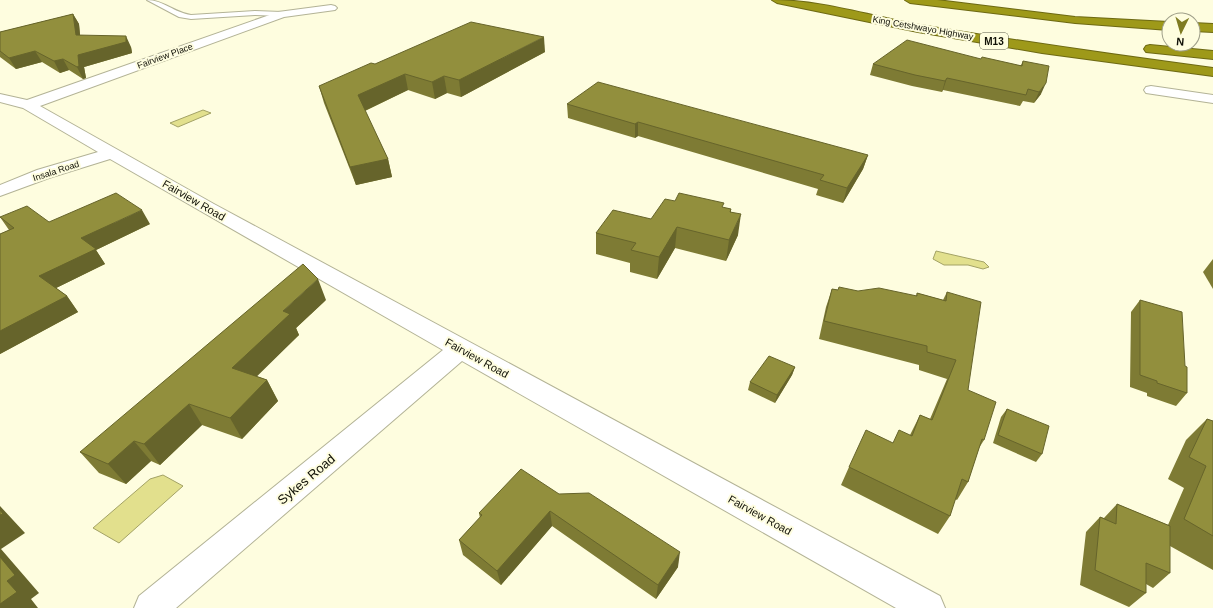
<svg xmlns="http://www.w3.org/2000/svg" width="1213" height="608" font-family="Arial,sans-serif">
	<style>
		.water { fill: #e2e08d; stroke: #a3a265 }
		.lines { fill: none; stroke-linecap: round; stroke-linejoin: round }
		.lane-casing { stroke: #b3b396; stroke-width: 2 }
		.street-casing { stroke: #b3b396; stroke-width: 2 }
		.highway-casing { stroke: #6d6913; stroke-width: 2 }
		.lane { fill: #fff; fill-rule: evenodd }
		.street { fill: #fff; fill-rule: evenodd }
		.highway { fill: #9e9919; fill-rule: evenodd }
		.wall { fill: #7e7b34 }
		.shaded-wall { fill: #66642b }
		.building { fill: #928f3d; stroke: #66642b }
		.labels { text-anchor: middle; stroke-width: 4; stroke-linejoin: round; paint-order: stroke }
		.far-street-label { font-size: 9px; fill: #111107; stroke: #fefddf }
		.shield { fill: #fefddf; stroke: #585848; stroke-width: 1 }
		.shield-label { font-size: 10px; font-weight: bold; fill: #111107 }
		.street-label { font-size: 11px; fill: #111107; stroke: #fefddf }
		.near-street-label { font-size: 13px; fill: #111107; stroke: #fefddf }
	</style>
	<rect width="100%" height="100%" fill="#fefddf"/>
	<g class="water">
		<polygon points="203,110 211,113 178,127 170,123"/>
		<polygon points="936,251 984,262 989,267 983,269 968,265 944,265 933,259"/>
		<polygon points="163,475 183,486 119,543 93,528 150,479"/>
	</g>
	<g class="lines">
		<g class="lane-casing">
			<path id="lane" d="M147,0c16,0 28,13 44,15l64,-4 27,1 3,2 -3,2 -27,-1 -64,4 -12,-2z"/>
		</g>
		<g class="street-casing">
			<g id="street">
				<polygon points="331,5 335,6 337,8 335,10 284,17 40,106 214,204 940,596 945,608 896,608 462,361 176,608 134,608 139,596 443,350 110,159 49,178 0,196 0,185 37,170 98,152 23,108 0,102 0,94 27,100 278,12"/>
				<polygon points="1151,86 1213,95 1213,103 1146,93 1144,90 1146,87"/>
			</g>
		</g>
		<g class="highway-casing">
			<g id="highway">
				<path d="M772,0c49,0 99,16 148,25 98,16 195,30 293,43v8l-171,-23 -124,-21 -141,-29z"/>
				<polygon points="905,0 937,0 1075,17 1169,22 1169,30 1075,23 910,3"/>
				<polygon points="1193,23 1213,24 1213,32 1193,31"/>
				<polygon points="1150,45 1213,51 1213,59 1146,52 1144,49 1146,46"/>
			</g>
		</g>
		<use href="#lane" class="lane"/>
		<use href="#street" class="street"/>
		<use href="#highway" class="highway"/>
	</g>
	<g class="wall">
		<polygon points="73,14 79,24 80,35 131,47 132,53 84,67 86,78 83,79 69,70 60,73 42,62 16,69 0,57 0,32"/>
		<polygon points="545,52 461,97 447,93 435,99 408,90 365,111 388,159 392,177 356,185 324,103 319,86"/>
		<polygon points="1023,61 1041,94 1034,103 1023,101 1020,106 943,90 942,92 912,86 870,75 873,64 1021,65"/>
		<polygon points="567,104 868,155 863,169 843,203 816,195 818,189 638,136 635,138 568,118"/>
		<polygon points="723,208 731,209 731,212 738,235 726,261 675,248 657,279 630,272 630,263 596,254 596,233 651,219"/>
		<polygon points="0,217 49,222 150,224 96,250 105,264 56,288 67,296 78,312 0,354 0,234 9,230"/>
		<polygon points="1213,259 1213,289 1203,272"/>
		<polygon points="832,289 838,290 858,291 916,296 917,293 943,300 947,292 968,390 984,440 979,448 968,482 957,500 955,499 950,516 938,534 841,485 849,467 893,443 910,435 920,415 930,419 947,379 919,370 919,365 819,339 826,307"/>
		<polygon points="326,300 296,328 299,335 256,376 267,380 278,401 242,439 202,425 160,465 151,461 126,484 99,473 80,452"/>
		<polygon points="1140,300 1187,393 1176,406 1147,396 1147,393 1130,387 1131,312"/>
		<polygon points="795,367 792,375 775,403 748,390 750,382"/>
		<polygon points="1007,409 1042,454 1036,462 993,443 1001,417"/>
		<polygon points="1207,419 1213,421 1213,570 1170,546 1170,573 1153,588 1146,584 1146,593 1129,607 1080,585 1086,532 1100,517 1104,518 1117,504 1168,525 1184,488 1168,479 1186,440"/>
		<polygon points="559,494 678,567 656,599 552,526 501,585 463,555 459,540 480,518 479,513"/>
	</g>
	<g class="shaded-wall">
		<polygon points="73,14 79,24 81,46 76,35"/>
		<polygon points="126,36 131,47 132,53 84,67 86,78 83,79 77,67 78,55"/>
		<polygon points="544,37 545,52 461,97 459,80"/>
		<polygon points="35,51 42,62 16,69 9,58"/>
		<polygon points="63,59 69,70 60,73 54,61"/>
		<polygon points="405,74 408,90 362,112 358,95"/>
		<polygon points="444,76 447,93 435,99 432,82"/>
		<polygon points="947,78 943,90 942,92 945,81"/>
		<polygon points="1046,83 1041,94 1034,103 1039,92"/>
		<polygon points="638,122 638,136 635,138 635,124"/>
		<polygon points="868,155 863,169 843,203 847,188"/>
		<polygon points="388,159 392,177 356,185 350,167"/>
		<polygon points="142,210 150,224 96,250 105,264 50,291 39,276 81,238"/>
		<polygon points="741,214 738,235 726,261 729,240"/>
		<polygon points="677,227 675,248 657,279 659,257"/>
		<polygon points="318,279 326,300 296,328 299,335 244,389 232,368 283,311"/>
		<polygon points="67,296 78,312 0,354 0,331"/>
		<polygon points="795,367 792,375 775,403 777,395"/>
		<polygon points="267,380 278,401 242,439 230,418"/>
		<polygon points="189,404 202,425 160,465 144,444"/>
		<polygon points="134,441 151,461 126,484 108,464"/>
		<polygon points="0,506 25,533 1,549 39,593 31,599 38,608 0,608 0,604 7,581 0,557"/>
		<polygon points="550,511 552,526 501,585 497,571"/>
		<polygon points="680,552 678,567 656,599 658,585"/>
	</g>
	<g class="building">
		<polygon points="73,14 76,35 126,36 126,42 78,55 79,66 77,67 63,59 54,61 35,51 9,58 0,51 0,32"/>
		<polygon points="471,22 544,37 459,80 444,76 432,82 405,74 358,95 388,159 350,167 319,86 371,63 375,64"/>
		<polygon points="907,40 981,59 982,57 1022,66 1023,61 1049,66 1046,83 1039,92 1028,89 1026,95 947,78 945,81 915,75 873,64"/>
		<polygon points="598,82 868,155 847,188 820,180 824,175 638,122 635,124 567,104"/>
		<polygon points="116,193 142,210 81,238 96,249 39,276 67,296 0,331 0,234 14,228 0,217 27,206 49,222"/>
		<polygon points="679,193 724,203 722,207 731,209 730,212 741,214 729,240 677,227 659,257 631,250 636,243 596,233 613,210 651,219 665,199 675,201"/>
		<polygon points="303,264 318,279 283,311 290,314 232,368 267,380 230,418 189,404 144,444 134,441 108,464 80,452"/>
		<polygon points="839,287 858,291 879,288 917,296 917,293 946,301 947,292 981,302 968,390 996,402 984,440 982,439 968,482 962,479 950,516 849,467 866,430 893,443 899,430 912,436 920,415 932,420 956,360 927,352 927,346 824,321 832,289 838,290"/>
		<polygon points="1140,300 1182,312 1185,366 1187,367 1187,393 1157,383 1157,381 1140,375"/>
		<polygon points="769,356 795,367 777,395 750,382"/>
		<polygon points="1007,409 1049,426 1042,454 998,435"/>
		<polygon points="1207,419 1213,421 1213,536 1184,519 1206,466 1189,457"/>
		<polygon points="521,469 559,494 589,493 680,552 658,585 550,511 497,571 459,540 482,515 479,513"/>
		<polygon points="1117,504 1170,526 1170,573 1146,563 1146,593 1095,570 1100,517 1116,524"/>
		<polygon points="0,510 3,514 0,515"/>
		<polygon points="0,557 15,575 7,581 17,592 0,604"/>
	</g>
	<g class="labels">
		<g class="far-street-label">
			<text transform="translate(923 28) rotate(10)" y="3">King Cetshwayo Highway</text>
			<text transform="translate(165 56) rotate(-20)" y="3">Fairview Place</text>
			<text transform="translate(56 171) rotate(-18)" y="3">Insala Road</text>
		</g>
		<rect class="shield" x="980" y="33" width="28" height="16" rx="3"/>
		<g class="shield-label">
			<text x="994" y="45">M13</text>
		</g>
		<g class="street-label">
			<text transform="translate(194 200) rotate(30)" y="4">Fairview Road</text>
			<text transform="translate(477 358) rotate(29)" y="4">Fairview Road</text>
			<text transform="translate(760 515) rotate(29)" y="4">Fairview Road</text>
		</g>
		<g class="near-street-label">
			<text transform="translate(306 479) rotate(-40)" y="5">Sykes Road</text>
		</g>
	</g>
	<g transform="translate(1181 32) rotate(185)"><circle r="19" fill="#fefddf" stroke="#9f9f89"/>
	<path d="M0-3L7 15L0 10L-7 15Z" fill="#7f7b22"/>
	<text y="-6" font-size="11" font-weight="bold" text-anchor="middle" fill="#111107">N</text>
	</g>
</svg>
